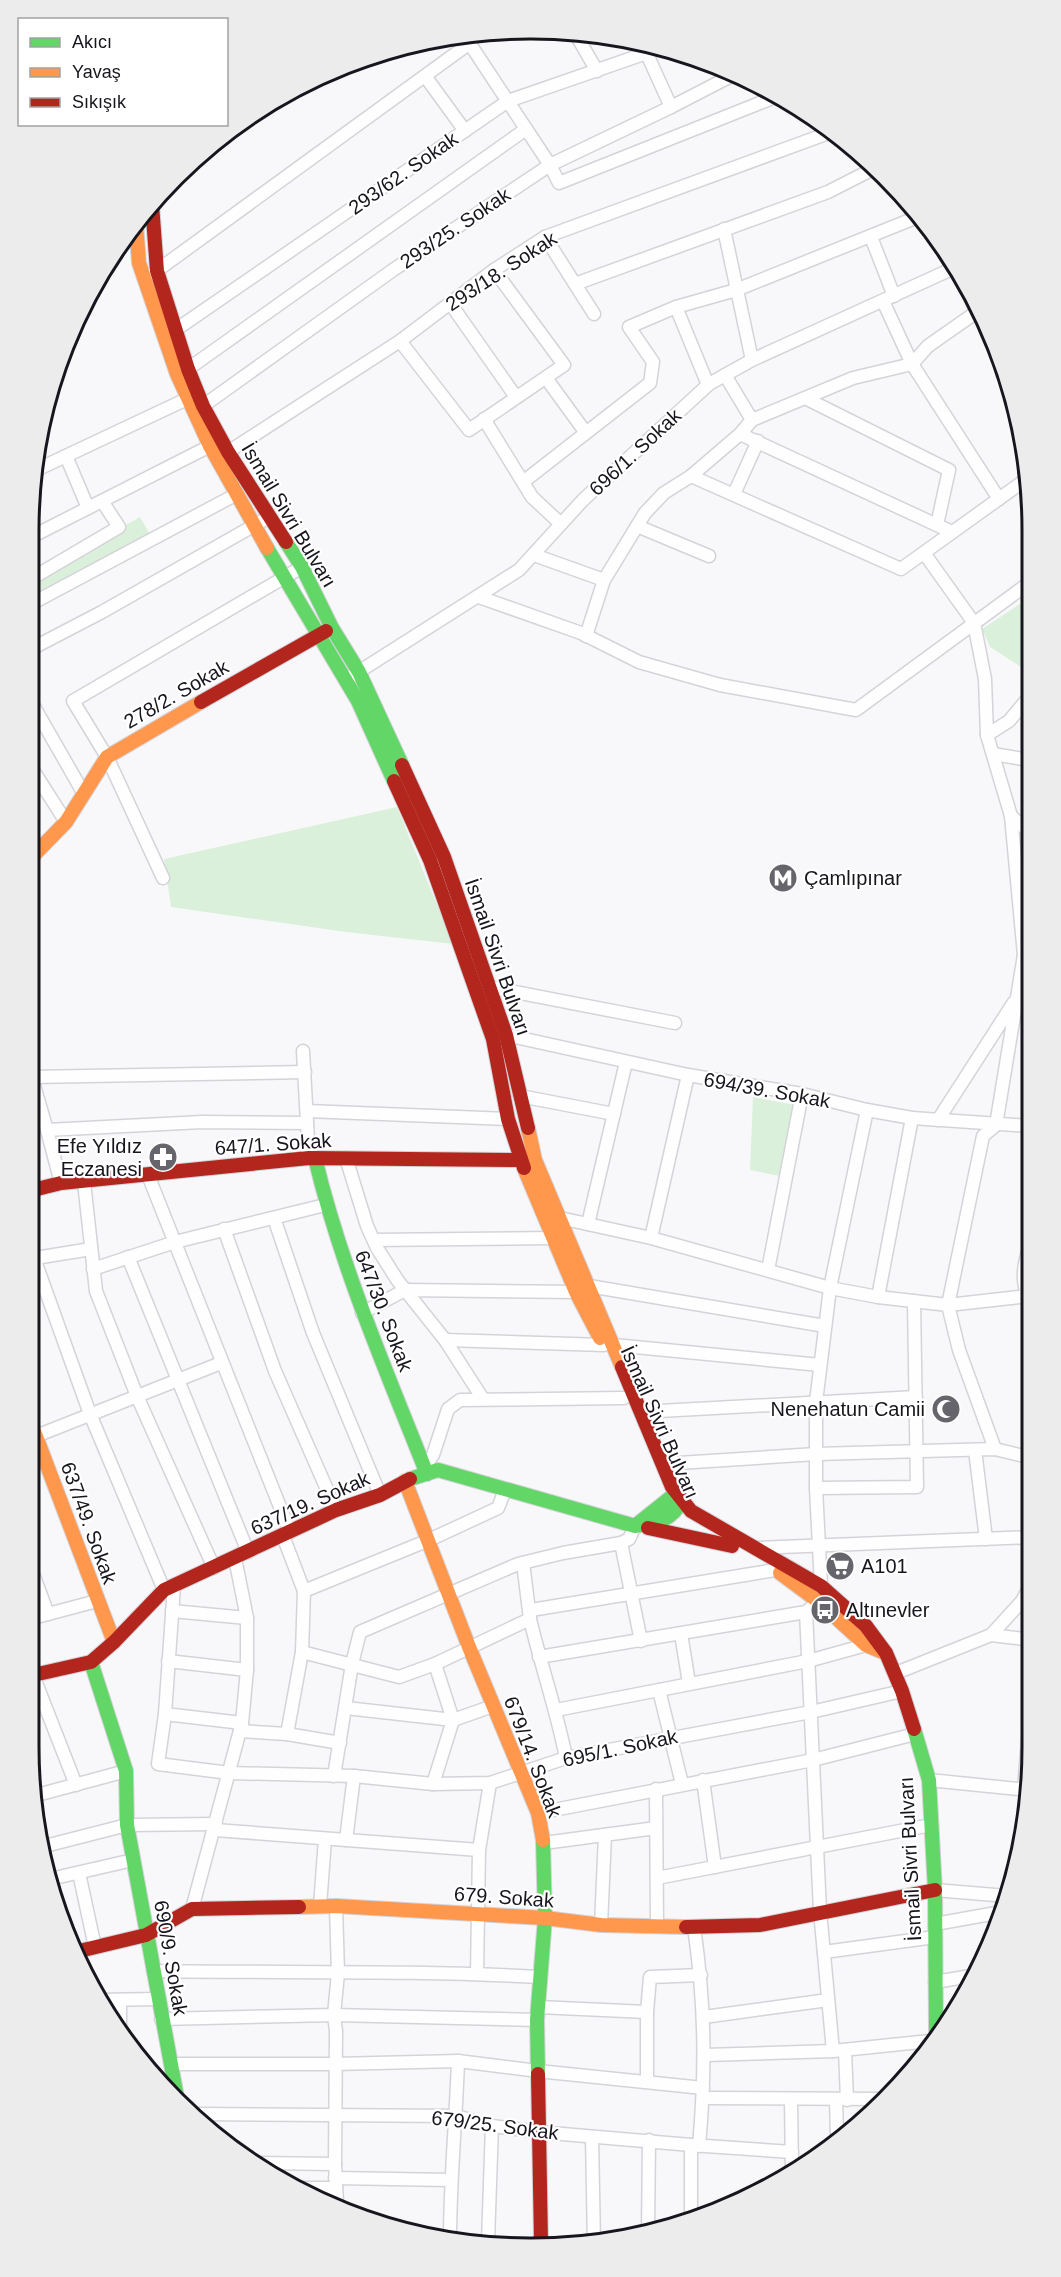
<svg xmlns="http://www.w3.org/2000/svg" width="1061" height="2277" font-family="Helvetica,sans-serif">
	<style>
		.green { fill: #daf0da }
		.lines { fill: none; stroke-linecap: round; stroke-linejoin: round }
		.street-casing { stroke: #d4d3d9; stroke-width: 15 }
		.fast-casing { stroke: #d4d3d9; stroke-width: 16 }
		.slow-casing { stroke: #d4d3d9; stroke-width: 16 }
		.jam-casing { stroke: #d4d3d9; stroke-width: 16 }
		.street { stroke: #fefefe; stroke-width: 12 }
		.fast { stroke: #63d668; stroke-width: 14 }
		.slow { stroke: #ff974d; stroke-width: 14 }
		.jam { stroke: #b3261e; stroke-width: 14 }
		.labels { text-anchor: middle; stroke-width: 4.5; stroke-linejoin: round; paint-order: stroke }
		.street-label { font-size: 20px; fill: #17161e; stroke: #fff }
		.poi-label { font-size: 20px; fill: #17161e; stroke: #fff; text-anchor: start }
		.rim { fill: none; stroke: #17161e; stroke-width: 3 }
	</style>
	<rect width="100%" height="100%" fill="#f8f8fb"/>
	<g class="green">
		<polygon points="140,517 151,536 29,605 29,580"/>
		<polygon points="1029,598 1029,675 1027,675 1024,669 990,647 982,629"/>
		<polygon points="397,807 453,944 346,932 171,907 164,859"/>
		<polygon points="753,1097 795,1105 780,1176 750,1170"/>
	</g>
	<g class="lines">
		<g class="street-casing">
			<g id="street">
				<polyline points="575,33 597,71"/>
				<polyline points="464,35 550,165 559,183 775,97"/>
				<polyline points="425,76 465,131"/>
				<polyline points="671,107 735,74"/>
				<polyline points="724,229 752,360"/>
				<polyline points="545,237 594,314"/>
				<polyline points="871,237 894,296"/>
				<polyline points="151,275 470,43"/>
				<polyline points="575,284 828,192 873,169"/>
				<polyline points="883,301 912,364 999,499"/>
				<polyline points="450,303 516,397"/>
				<polyline points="676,307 708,385"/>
				<polyline points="171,333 508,101 661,48"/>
				<polyline points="400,341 469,430 564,365 494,270"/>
				<polyline points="188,369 526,129"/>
				<polyline points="725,375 752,420"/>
				<polyline points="546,378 586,433"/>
				<polyline points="807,399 949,470 937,525"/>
				<polyline points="203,406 393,270 550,165 671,107 647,54"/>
				<polyline points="484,419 532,497 561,524"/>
				<polyline points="740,434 952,532"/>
				<polyline points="228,452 400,341 494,270 545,237 834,131"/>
				<polyline points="66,456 88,508"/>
				<polyline points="34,471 189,398"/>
				<polyline points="691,476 901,569 1028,478"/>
				<polyline points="523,482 650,383 653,362 629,327 676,307 736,290 920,216"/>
				<polyline points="734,494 758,441"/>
				<polyline points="637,526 709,556"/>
				<polyline points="29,538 210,446"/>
				<polyline points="924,553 974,623 985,679 987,735"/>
				<polyline points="534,555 604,580"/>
				<polyline points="29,580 119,527 102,501"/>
				<polyline points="479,597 581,633 639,662 720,685 856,710 1029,583"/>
				<polyline points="29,605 235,495"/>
				<polyline points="29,630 36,647"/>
				<polyline points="586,636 604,580 645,513 664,493 691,476 740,434 752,420 853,378 912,364 928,346 978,311"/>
				<polyline points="29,650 102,612 269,517"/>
				<polyline points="352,676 519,570 583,500 709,384 752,360 954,268"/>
				<polyline points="29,698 84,794"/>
				<polyline points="993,754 1029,760"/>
				<polyline points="29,764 66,822"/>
				<polyline points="1011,816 1029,832"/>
				<polyline points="163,878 107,757 73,701 302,567"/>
				<polyline points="1024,955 1011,816 987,735 1009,721 1029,697"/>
				<polyline points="489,987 675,1023"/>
				<polyline points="506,1035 688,1075 802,1094 867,1110 912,1118 1030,1126"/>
				<polyline points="303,1051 309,1158"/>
				<polyline points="29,1068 47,1130 61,1183"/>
				<polyline points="31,1077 305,1072"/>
				<polyline points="520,1096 614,1114"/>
				<polyline points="307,1111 508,1119"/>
				<polyline points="938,1120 1014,1002"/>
				<polyline points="47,1130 202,1122 307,1123"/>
				<polyline points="346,1158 367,1226 377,1248 398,1281 445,1340 483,1399"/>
				<polyline points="148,1175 290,1532"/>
				<polyline points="84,1182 96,1291 137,1396 214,1568"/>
				<polyline points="274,1218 313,1333 380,1495"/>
				<polyline points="560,1218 651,1238 830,1288 878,1297 948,1305 1028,1296"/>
				<polyline points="588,1224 626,1062"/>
				<polyline points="224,1229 275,1371 336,1510"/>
				<polyline points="651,1238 688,1075"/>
				<polyline points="374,1240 554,1238"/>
				<polyline points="128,1257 248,1552"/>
				<polyline points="34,1258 90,1414 164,1590"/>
				<polyline points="29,1259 91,1249"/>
				<polyline points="93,1269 175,1242 325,1205"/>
				<polyline points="768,1270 802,1094"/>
				<polyline points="589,1286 825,1326"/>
				<polyline points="878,1297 912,1118"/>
				<path d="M1030,1301c-10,-19 -7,-38 1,-57"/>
				<polyline points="362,1313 405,1290 576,1292"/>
				<polyline points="445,1340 604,1345"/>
				<polyline points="614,1345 820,1365"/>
				<polyline points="641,1412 916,1397"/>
				<polyline points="36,1436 221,1363"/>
				<polyline points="995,1449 959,1350 948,1305 983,1136 996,1125 1024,955 1030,947"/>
				<polyline points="975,1450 986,1539"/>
				<polyline points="663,1464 816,1454 995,1449 1032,1458"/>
				<polyline points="424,1467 433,1455 448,1409 460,1400 624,1398"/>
				<polyline points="816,1488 917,1487 914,1301"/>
				<polyline points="283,1536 304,1591 302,1652 287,1734"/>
				<polyline points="621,1543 641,1641"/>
				<polyline points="755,1548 1032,1537"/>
				<polyline points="29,1563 48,1614"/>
				<polyline points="174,1586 165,1714 158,1764 229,1773 354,1776 433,1784 490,1783 566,1758 811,1712 902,1691"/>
				<polyline points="821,1586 816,1488 816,1402 830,1288 867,1110"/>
				<polyline points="304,1591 429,1540 498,1508 505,1490"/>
				<polyline points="531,1610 775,1570"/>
				<polyline points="172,1611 247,1618"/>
				<polyline points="806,1612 820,1911 833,2051"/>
				<polyline points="29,1619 97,1601"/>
				<path d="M530,1619c11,47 27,92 36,139"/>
				<polyline points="681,1634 689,1683"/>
				<polyline points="991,1635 1032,1640"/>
				<polyline points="302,1652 399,1677 435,1664 530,1619 523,1563"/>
				<polyline points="539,1657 806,1612 812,1607"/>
				<polyline points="168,1661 247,1670"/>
				<polyline points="896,1673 991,1635 1022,1601 1032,1583"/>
				<polyline points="33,1675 76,1785"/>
				<polyline points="659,1690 682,1784"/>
				<polyline points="346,1708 453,1720 493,1706"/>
				<polyline points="556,1710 808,1661 866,1645"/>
				<polyline points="165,1714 242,1723"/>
				<polyline points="240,1731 287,1734 340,1743"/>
				<polyline points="334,1776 352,1664 360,1632 518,1564 563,1553 621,1543 629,1539 635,1526"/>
				<polyline points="703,1780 715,1867"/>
				<polyline points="929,1780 1028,1790"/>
				<polyline points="433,1784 453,1720 435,1664"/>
				<polyline points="656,1789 657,1925"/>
				<polyline points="1024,1790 1032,1688"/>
				<polyline points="37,1795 126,1771"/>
				<polyline points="538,1813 813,1760 915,1734"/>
				<polyline points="215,1830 479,1850"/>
				<polyline points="346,1840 354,1776"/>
				<polyline points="544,1843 656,1828"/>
				<polyline points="45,1846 127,1825 216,1824"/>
				<polyline points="79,1873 95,1947"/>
				<polyline points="657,1878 931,1825"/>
				<polyline points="50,1879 133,1860"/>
				<polyline points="935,1890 1007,1896"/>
				<polyline points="320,1906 325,1839"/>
				<polyline points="336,1906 338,1973 334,2015 336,2031 335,2164 337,2203"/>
				<polyline points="192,1909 242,1723 247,1670 247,1618 235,1558"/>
				<polyline points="935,1924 1002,1912"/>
				<polyline points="601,1925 605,1835"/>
				<path d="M694,1927c11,76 12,142 5,219"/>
				<polyline points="824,1952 935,1937"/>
				<path d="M153,1971c129,2 258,-1 387,6"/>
				<polyline points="477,1974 479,1850 490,1783"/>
				<polyline points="935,1982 971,1976"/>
				<polyline points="98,2000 158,1999"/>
				<polyline points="120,2000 120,2031"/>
				<polyline points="538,2007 647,2012"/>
				<polyline points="704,2017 828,2000"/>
				<polyline points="161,2019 334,2015 537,2020"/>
				<polyline points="845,2050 847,2100"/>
				<polyline points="705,2055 833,2051 930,2041"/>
				<polyline points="172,2064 335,2064 458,2061 538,2071 703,2088"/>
				<polyline points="647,2081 647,2012 650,1977 701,1975"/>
				<polyline points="703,2098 881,2099"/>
				<polyline points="791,2099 792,2173"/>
				<polyline points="836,2100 837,2136"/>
				<polyline points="198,2114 456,2116 492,2126 539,2132 691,2145 792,2152"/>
				<polyline points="592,2137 594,2244"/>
				<polyline points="258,2163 335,2164"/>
				<polyline points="335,2178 450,2180"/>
				<polyline points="298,2188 336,2188"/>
				<polyline points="691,2222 691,2145"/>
				<polyline points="648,2232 649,2140"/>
				<path d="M450,2239c0,-59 6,-119 8,-178"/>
				<polyline points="488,2241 492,2126"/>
			</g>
		</g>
		<g class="fast-casing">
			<g id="fast">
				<polyline points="286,542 302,567 332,628 359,672 402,765"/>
				<polyline points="267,548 358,701 394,781"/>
				<path d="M315,1158c26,109 71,212 112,316"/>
				<path d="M410,1479l28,-9 197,56c22,-3 37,-5 47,-26l-12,-2 -35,28"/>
				<polyline points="91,1662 126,1771 127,1825 177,2097"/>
				<polyline points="914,1729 929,1780 935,1890 936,2033"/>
				<polyline points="538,2074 537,2020 545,1918 543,1840"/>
			</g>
		</g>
		<g class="slow-casing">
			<g id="slow">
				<polyline points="136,224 139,263 177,374 210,446 267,548"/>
				<polyline points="29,860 66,822 107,757 201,702"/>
				<polyline points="528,1128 535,1160 622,1367"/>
				<polyline points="524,1168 576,1292 600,1338"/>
				<polyline points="29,1418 114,1642"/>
				<polyline points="405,1481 469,1647 538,1813 543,1840"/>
				<polyline points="780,1573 819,1602 866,1645 885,1653"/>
				<polyline points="299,1907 336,1906 545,1918 601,1925 686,1927"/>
			</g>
		</g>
		<g class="jam-casing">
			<g id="jam">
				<polyline points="152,204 157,271 188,369 203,406 228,452 286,542"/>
				<polyline points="201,702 326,631"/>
				<polyline points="402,765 444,857 506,1035 528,1128"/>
				<polyline points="394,781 430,860 493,1039 508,1119 524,1168"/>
				<polyline points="29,1191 61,1183 309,1158 521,1160"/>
				<polyline points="622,1367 672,1487 691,1511 821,1586 866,1626 886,1653 902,1691 914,1729"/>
				<polyline points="648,1528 732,1546"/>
				<polyline points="29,1676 91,1662 114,1642 164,1590 336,1510 380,1495 410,1479"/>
				<polyline points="686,1927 760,1925 935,1890"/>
				<polyline points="75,1952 146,1935 192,1909 299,1907"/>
				<polyline points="538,2074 541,2242"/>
			</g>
		</g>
		<use href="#street" class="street"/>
		<use href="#fast" class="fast"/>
		<use href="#slow" class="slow"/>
		<use href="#jam" class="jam"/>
	</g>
	<defs>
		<g id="metro-disc" transform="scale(1.5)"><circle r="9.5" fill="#66656b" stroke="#fff"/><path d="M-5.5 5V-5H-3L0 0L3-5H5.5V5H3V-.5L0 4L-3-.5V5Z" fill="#fff"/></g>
		<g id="pharmacy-disc" transform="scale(1.5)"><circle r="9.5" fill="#66656b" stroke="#fff"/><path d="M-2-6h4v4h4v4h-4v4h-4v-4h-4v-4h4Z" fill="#fff"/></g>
		<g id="mosque-disc" transform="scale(1.5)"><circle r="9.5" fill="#66656b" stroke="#fff"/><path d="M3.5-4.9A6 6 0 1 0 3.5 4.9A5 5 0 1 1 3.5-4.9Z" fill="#fff"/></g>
		<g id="supermarket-disc" transform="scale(1.5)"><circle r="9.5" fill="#66656b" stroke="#fff"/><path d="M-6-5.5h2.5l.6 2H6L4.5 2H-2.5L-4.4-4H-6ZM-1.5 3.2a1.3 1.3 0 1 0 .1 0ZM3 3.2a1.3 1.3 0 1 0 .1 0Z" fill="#fff"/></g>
		<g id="bus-disc" transform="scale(1.5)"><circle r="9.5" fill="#66656b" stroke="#fff"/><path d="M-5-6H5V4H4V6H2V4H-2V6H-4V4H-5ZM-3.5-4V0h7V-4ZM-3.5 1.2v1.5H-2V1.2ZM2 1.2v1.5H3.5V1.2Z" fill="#fff"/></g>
	</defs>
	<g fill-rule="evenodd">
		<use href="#metro-disc" x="783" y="878"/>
		<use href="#pharmacy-disc" x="163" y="1157"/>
		<use href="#mosque-disc" x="946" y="1409"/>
		<use href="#supermarket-disc" x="840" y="1566"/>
		<use href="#bus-disc" x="825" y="1610"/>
	</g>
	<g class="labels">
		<g class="street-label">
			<text transform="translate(403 173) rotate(-35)" y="7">293/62. Sokak</text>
			<text transform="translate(455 228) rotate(-34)" y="7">293/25. Sokak</text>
			<text transform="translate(501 271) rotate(-33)" y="7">293/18. Sokak</text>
			<text transform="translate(635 452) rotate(-43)" y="7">696/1. Sokak</text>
			<text transform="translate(289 515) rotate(59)" y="7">İsmail Sivri Bulvarı</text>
			<text transform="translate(176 694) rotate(-30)" y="7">278/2. Sokak</text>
			<text transform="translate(498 957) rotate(71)" y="7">İsmail Sivri Bulvarı</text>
			<text transform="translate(767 1090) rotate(10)" y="7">694/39. Sokak</text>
			<text transform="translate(273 1144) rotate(-4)" y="7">647/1. Sokak</text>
			<text transform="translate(384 1311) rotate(69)" y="7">647/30. Sokak</text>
			<text transform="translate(660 1422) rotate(66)" y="7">İsmail Sivri Bulvarı</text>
			<text transform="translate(310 1503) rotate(-24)" y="7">637/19. Sokak</text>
			<text transform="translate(89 1523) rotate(70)" y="7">637/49. Sokak</text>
			<text transform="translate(620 1748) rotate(-12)" y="7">695/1. Sokak</text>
			<text transform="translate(533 1757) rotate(69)" y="7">679/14. Sokak</text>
			<text transform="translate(910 1859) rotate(-93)" y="7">İsmail Sivri Bulvarı</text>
			<text transform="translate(504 1897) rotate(4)" y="7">679. Sokak</text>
			<text transform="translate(171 1958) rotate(80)" y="7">690/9. Sokak</text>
			<text transform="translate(495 2125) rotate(7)" y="7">679/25. Sokak</text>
		</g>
		<g class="poi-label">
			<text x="804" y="885">Çamlıpınar</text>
			<text x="142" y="1153" text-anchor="end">Efe Yıldız<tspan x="142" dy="23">Eczanesi</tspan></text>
			<text x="925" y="1416" text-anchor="end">Nenehatun Camii</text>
			<text x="861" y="1573">A101</text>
			<text x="846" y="1617">Altınevler</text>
		</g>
	</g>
	<path d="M0 0H1061V2277H0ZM530 39H531A491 491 0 0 1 1022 530V1747A491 491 0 0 1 531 2238H530A491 491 0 0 1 39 1747V530A491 491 0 0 1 530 39Z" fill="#ececed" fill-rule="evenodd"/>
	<path class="rim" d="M530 39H531A491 491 0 0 1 1022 530V1747A491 491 0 0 1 531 2238H530A491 491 0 0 1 39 1747V530A491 491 0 0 1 530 39Z"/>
	<rect x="18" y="18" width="210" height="108" fill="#ffffff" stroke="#a2a2a5" stroke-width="1.5"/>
	<rect x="30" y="38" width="30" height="9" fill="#63d668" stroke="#a2a2a5" stroke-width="1.5"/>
	<text x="72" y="48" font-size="18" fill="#17161e">Akıcı</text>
	<rect x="30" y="68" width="30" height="9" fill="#ff974d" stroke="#a2a2a5" stroke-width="1.5"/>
	<text x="72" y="78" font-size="18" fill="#17161e">Yavaş</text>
	<rect x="30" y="98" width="30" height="9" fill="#b3261e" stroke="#a2a2a5" stroke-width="1.5"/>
	<text x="72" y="108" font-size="18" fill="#17161e">Sıkışık</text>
</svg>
